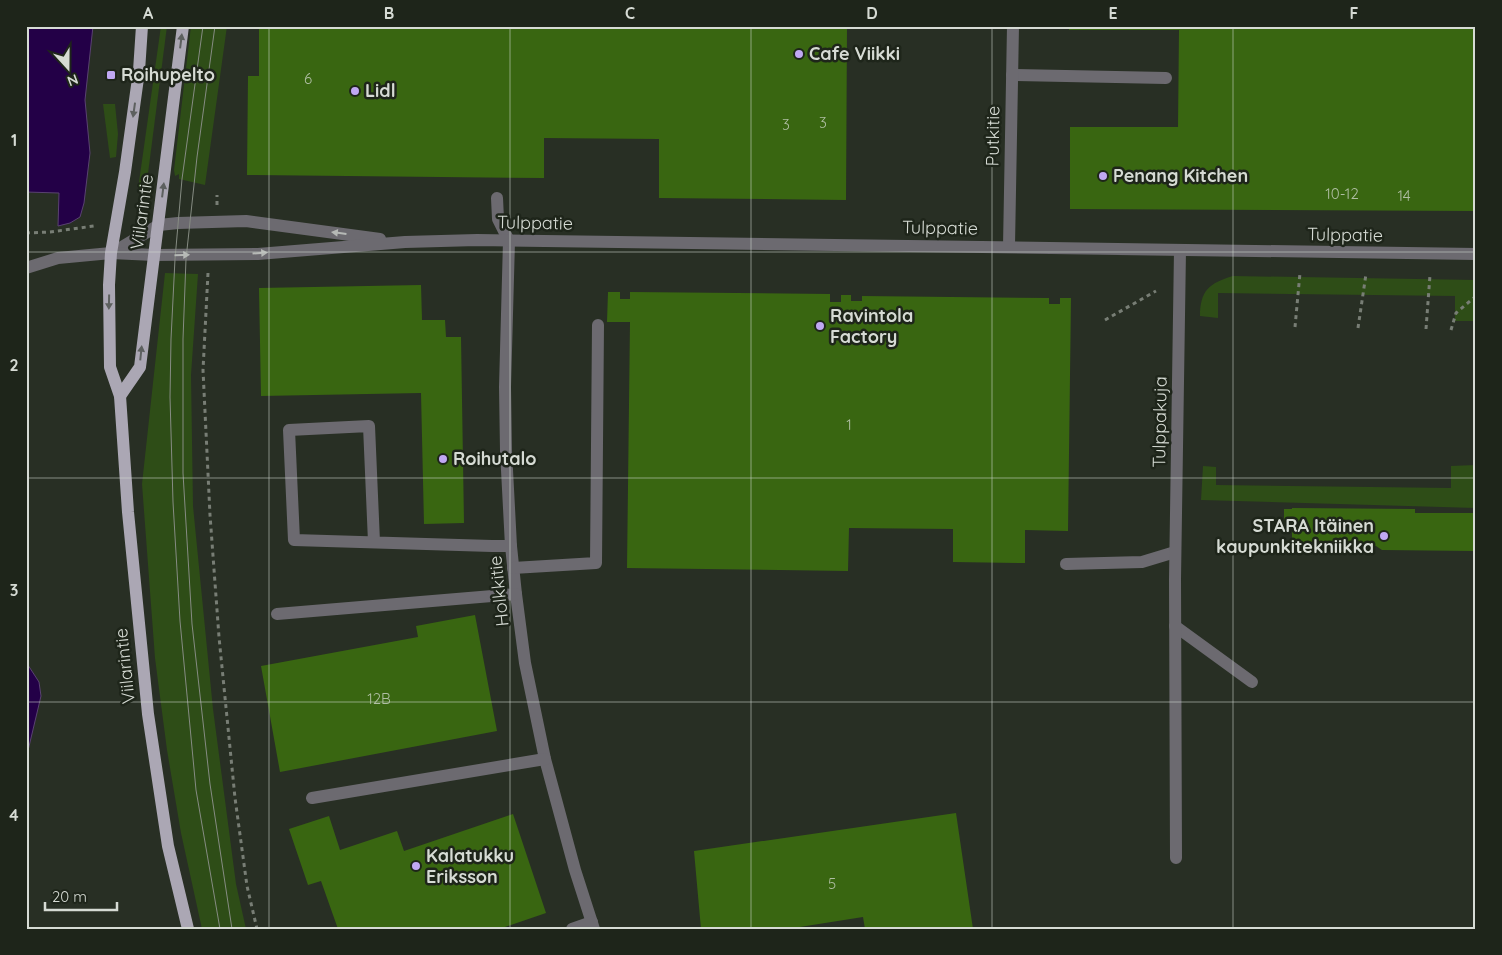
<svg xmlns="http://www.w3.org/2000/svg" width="1502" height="955" font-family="Quicksand,sans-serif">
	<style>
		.green { fill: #2e4d17 }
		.water { fill: #230047; stroke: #594271 }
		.building { fill: #396611 }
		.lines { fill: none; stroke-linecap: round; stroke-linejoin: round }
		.path { stroke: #787e75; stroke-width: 3; stroke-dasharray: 4 4; stroke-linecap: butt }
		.minor { stroke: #6c6a70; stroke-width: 12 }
		.major { stroke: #aba7b4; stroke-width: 12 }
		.tram { stroke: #868c83; stroke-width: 1 }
		.oneway { fill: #5d605f }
		.oneway2 { fill: #b6b9b6 }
		.grid { fill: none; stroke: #d6dbd4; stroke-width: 1; stroke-opacity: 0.55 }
		.poi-dot { fill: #c0a8f3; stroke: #1e251a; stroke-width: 2 }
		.labels { text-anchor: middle; stroke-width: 5; stroke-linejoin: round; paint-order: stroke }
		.number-label { font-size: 15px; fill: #afbea3 }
		.poi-label { font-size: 18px; font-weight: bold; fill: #d6dbd4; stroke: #1e251a; text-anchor: start }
		.street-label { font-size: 18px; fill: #d6dbd4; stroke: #1e251a }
		.neatline { fill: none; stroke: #d6dbd4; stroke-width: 2 }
		.grid-label { font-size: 16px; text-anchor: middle; font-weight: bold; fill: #d6dbd4 }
	</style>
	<rect width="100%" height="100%" fill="#282f24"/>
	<g class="green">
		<polygon points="161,26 167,26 146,189 138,189"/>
		<polygon points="191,26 227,26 205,185 179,179 179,174 175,176 174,170"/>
		<polygon points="103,104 115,104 118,134 116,157 110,158"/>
		<polygon points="165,273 198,274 191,375 193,506 213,709 236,884 246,929 202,929 181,833 167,750 155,658 142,484"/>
		<path d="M1233,276l243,4v41h-21v-25l-237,-3v25l-18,-2c0,-25 9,-33 33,-40z"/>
		<polygon points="1476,410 1476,508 1201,500 1203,466 1216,467 1216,485 1451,488 1451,466 1475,465"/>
	</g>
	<g class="water">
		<polygon points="26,26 93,26 85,100 90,153 84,203 80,217 70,223 58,226 59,193 26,192"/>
		<polygon points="26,662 39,682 41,696 26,759"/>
	</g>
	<g class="building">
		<polygon points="259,26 847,26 846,200 659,198 659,139 544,138 544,178 247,175 248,76 259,76"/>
		<polygon points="1069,26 1476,26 1476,211 1070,209 1070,127 1178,127 1179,30 1069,30"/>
		<polygon points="421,285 422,320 445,320 446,337 461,337 464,523 424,524 421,393 261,396 259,288"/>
		<polygon points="608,292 620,292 620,299 630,299 630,292 830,294 830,302 841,302 841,295 851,295 851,301 862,301 862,296 1049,298 1049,304 1060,304 1060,298 1071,298 1068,531 1025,530 1025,563 953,562 953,529 849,528 848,571 627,568 630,322 607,322"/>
		<polygon points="1292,508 1415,509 1415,513 1476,513 1475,551 1382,550 1376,546 1292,545 1292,529 1284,528 1284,509 1292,509"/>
		<polygon points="475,615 497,731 280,772 261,666 418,637 416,626"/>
		<polygon points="956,813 973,929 865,929 863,917 787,929 701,929 694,851"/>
		<polygon points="513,814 546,913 499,929 338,929 321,881 308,885 289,829 329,816 340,850 397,831 404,851"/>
	</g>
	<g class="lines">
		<g class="path">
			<polyline points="217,205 217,195"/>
			<polyline points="26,233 50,232 94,226"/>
			<polyline points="208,273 203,370 210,515 219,637 235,798 247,886 257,929"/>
			<polyline points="1105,320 1156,291"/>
			<polyline points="1295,327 1300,273"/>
			<polyline points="1358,328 1366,274"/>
			<polyline points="1426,329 1430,275"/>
			<polyline points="1451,330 1456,313 1476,296"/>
		</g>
		<g class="minor">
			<polyline points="1012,75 1166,78"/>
			<polyline points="497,198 498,219 509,241 505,387 506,451 511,546 516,594 525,663 545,759 575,870 594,929"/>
			<polyline points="1009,246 1013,26"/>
			<polyline points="112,253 159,225 178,223 246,221 380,239"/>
			<polyline points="26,268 58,258 111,253 154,255 258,254 405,242 477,240 1476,254"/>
			<polyline points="374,542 369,426 289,430 294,540 492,546 511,546"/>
			<polyline points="1066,564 1142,562 1175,552"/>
			<polyline points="513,568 596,563 598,325"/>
			<polyline points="277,614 516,594"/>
			<polyline points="1175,626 1252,682"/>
			<polyline points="312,798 545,759"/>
			<polyline points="1176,858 1175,579 1180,250"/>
			<polyline points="572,929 592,922"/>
		</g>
		<g class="major">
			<polyline points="142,26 139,71 125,172 111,253 109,285 110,367 120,396 128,512 148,714 168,846 188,929"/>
			<polyline points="120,396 140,367 183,26"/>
		</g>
		<g class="tram">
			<polyline points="203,26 182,179 175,259 171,339 170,397 173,502 180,621 196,790 220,929"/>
			<polyline points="215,26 197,157 186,259 183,339 183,473 192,624 210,784 232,929"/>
		</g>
	</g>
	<defs><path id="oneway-solid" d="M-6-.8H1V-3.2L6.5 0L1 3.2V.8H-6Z" transform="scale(1.25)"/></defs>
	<g class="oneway">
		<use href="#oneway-solid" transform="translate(181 41) rotate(-83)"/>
		<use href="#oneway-solid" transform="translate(134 110) rotate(98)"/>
		<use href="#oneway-solid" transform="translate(163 190) rotate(-83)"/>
		<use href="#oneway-solid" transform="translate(109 302) rotate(91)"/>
		<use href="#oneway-solid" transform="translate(141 353) rotate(-84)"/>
	</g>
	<g class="oneway2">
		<use href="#oneway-solid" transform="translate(339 233) rotate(-173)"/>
		<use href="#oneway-solid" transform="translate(260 253) rotate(-4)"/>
		<use href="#oneway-solid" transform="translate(182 255) rotate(-1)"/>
	</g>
	<path class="grid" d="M269,26v903M510,26v903M751,26v903M992,26v903M1233,26v903M26,252h1450M26,478h1450M26,702h1450"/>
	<g class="poi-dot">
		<circle cx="799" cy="54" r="5"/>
		<rect x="106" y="70" width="10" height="10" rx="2.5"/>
		<circle cx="355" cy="91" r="5"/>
		<circle cx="1103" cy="176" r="5"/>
		<circle cx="820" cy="326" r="5"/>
		<circle cx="443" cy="459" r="5"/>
		<circle cx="1384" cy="536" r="5"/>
		<circle cx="416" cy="866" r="5"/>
	</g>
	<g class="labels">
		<g class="number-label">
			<text x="308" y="84">6</text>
			<text x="823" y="128">3</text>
			<text x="786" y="130">3</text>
			<text x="1342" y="199">10-12</text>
			<text x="1404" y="201">14</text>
			<text x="849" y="430">1</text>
			<text x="379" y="704">12B</text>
			<text x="832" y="889">5</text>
		</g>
		<g class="poi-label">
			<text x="809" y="60">Cafe Viikki</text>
			<text x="121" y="81">Roihupelto</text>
			<text x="365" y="97">Lidl</text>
			<text x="1113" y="182">Penang Kitchen</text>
			<text x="830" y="322">Ravintola<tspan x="830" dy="21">Factory</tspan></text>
			<text x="453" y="465">Roihutalo</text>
			<text x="1374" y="532" text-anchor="end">STARA Itäinen<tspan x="1374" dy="21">kaupunkitekniikka</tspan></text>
			<text x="426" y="862">Kalatukku<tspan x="426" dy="21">Eriksson</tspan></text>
		</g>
		<g class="street-label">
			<text transform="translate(993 136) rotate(-89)" y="6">Putkitie</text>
			<text transform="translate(142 212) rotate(-82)" y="6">Viilarintie</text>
			<text transform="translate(535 223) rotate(1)" y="6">Tulppatie</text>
			<text transform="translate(940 228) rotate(1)" y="6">Tulppatie</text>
			<text transform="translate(1345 235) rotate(1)" y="6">Tulppatie</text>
			<text transform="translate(1160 422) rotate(-89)" y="6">Tulppakuja</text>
			<text transform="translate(499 591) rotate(-96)" y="6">Holkkitie</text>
			<text transform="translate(125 666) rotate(-96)" y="6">Viilarintie</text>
		</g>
	</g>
	<rect width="1502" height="955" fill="none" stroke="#1e251a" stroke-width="55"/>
	<g transform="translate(68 68) rotate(159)" stroke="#1e251a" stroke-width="4" paint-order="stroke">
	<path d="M0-4L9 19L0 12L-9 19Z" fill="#d6dbd4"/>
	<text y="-8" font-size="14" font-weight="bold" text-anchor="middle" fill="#d6dbd4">N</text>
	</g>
	<path d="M45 902v8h72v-8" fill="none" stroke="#d6dbd4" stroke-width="2.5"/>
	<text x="52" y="902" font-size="15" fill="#d6dbd4" stroke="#1e251a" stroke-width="4" paint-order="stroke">20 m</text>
	<rect x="28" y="28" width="1446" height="900" class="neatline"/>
	<g class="grid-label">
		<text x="148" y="19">A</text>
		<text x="389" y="19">B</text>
		<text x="630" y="19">C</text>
		<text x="872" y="19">D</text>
		<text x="1113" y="19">E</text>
		<text x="1354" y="19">F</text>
		<text x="14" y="146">1</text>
		<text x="14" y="371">2</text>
		<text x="14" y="596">3</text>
		<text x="14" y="821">4</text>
	</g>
</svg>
